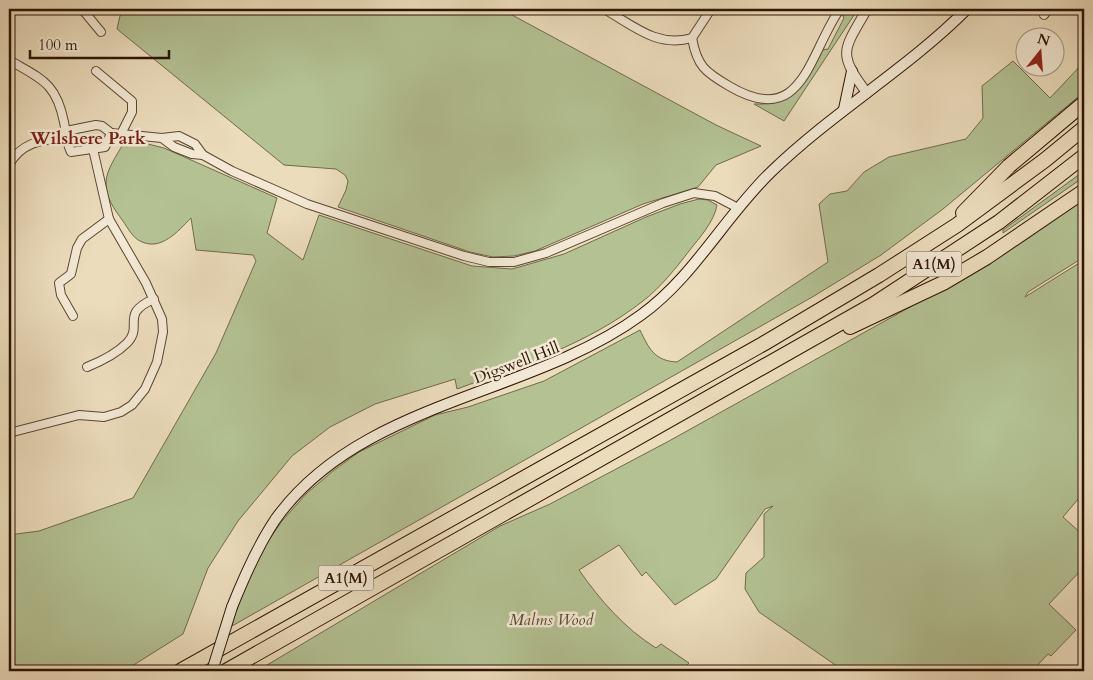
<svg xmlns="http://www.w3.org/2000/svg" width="1093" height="680" font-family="Cardo,serif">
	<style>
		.green { fill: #b3c193; stroke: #706a4b }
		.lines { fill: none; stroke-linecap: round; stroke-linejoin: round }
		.minor-casing { stroke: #5d4631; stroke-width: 10 }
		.tertiary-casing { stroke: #5d4631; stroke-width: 11 }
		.secondary-casing { stroke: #2e1403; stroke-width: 12 }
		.motorway-casing { stroke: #2e1403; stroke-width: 16 }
		.minor { stroke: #f2e8d3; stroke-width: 8 }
		.tertiary { stroke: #f2e8d3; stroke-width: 9 }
		.secondary { stroke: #f2e8d3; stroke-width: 10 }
		.motorway { stroke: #ebdcbc; stroke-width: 14 }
		.secondary-bridge-casing { stroke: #2e1403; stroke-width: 12; stroke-linecap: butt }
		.secondary-bridge { stroke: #f2e8d3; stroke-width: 10 }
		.labels { text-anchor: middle; stroke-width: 5; stroke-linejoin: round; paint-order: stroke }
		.shield { fill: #f2e8d3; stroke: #695441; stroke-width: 1 }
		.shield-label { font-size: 15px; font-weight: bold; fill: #2e1403 }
		.street-label { font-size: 16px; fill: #2e1403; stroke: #f2e8d3 }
		.park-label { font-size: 16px; font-style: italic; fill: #56482e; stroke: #f2e8d3 }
		.neighbourhood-label { font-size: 18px; font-weight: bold; fill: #7a1f14; stroke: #f2e8d3 }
	</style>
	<rect width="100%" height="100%" fill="#ebdcbc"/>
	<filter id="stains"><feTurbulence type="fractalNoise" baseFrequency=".004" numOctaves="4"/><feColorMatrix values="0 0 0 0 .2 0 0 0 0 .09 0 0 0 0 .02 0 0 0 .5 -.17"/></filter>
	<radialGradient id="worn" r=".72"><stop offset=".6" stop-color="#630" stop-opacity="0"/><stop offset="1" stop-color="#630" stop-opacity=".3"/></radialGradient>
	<g class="green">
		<polygon points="126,9 501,9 716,125 761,146 716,165 698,187 643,204 535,251 514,256 493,257 470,252 338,207 346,190 348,181 345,175 336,169 284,165 117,29 120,16"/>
		<path d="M847,9h11l-74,112 -30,-17c43,2 50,-21 68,-54l6,-1 16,-31 -2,-4z"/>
		<path d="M1013,61l37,37 34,-36v30l-141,117 -62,46 -67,41 -582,330 4,-20 28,-59 18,-26 25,-28 26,-22 26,-19 76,-37 33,-8 76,-26 96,-51c9,19 15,31 37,32l151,-100 -9,-58 11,-10 17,-3 17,-19 25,-15 77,-18 17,-21 -1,-32z"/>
		<path d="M132,140l32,8 113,50 -10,35 36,27 16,-45 153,51 40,3 52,-15 82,-37 34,-13 19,-5 9,1 9,5c-3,17 -17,32 -28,46 -13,17 -28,36 -46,50 -55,43 -121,64 -186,88l-2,-10 -80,25 -45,23 -38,29 -54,65 -30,47 -25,66 -59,37h-115v-136l30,-4 94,-33 83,-145 40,-92 -3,-6 -57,-5 -5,-32c-13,13 -30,34 -51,23 -7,-3 -13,-14 -17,-20 -9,-12 -17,-23 -17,-38 0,-13 11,-28 17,-39z"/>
		<polygon points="1084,171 1084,177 1003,233 1003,230"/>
		<path d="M1084,195v62l-56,35 -3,5 59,-37v232l-21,25 21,19v31l-35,37 27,26 -25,26 -3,-2 -16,17h-188l-85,-59 -14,-23 1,-16 18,-16v-43l9,-8 -8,3 -49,70 -41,26 -29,-33 -4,4 -23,-31 -40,25c21,30 45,58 77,78l5,-4 28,19 -8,8h-424l243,-145 50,-22 119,-63 304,-169z"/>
	</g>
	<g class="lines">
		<g class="minor-casing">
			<g id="minor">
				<polyline points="82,9 101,32"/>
				<path d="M604,9c30,17 53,39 88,29l19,-29"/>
				<polyline points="1044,15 1049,9"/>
				<path d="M692,38c5,28 13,34 37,48 74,44 79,-31 111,-77"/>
				<path d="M9,60c32,19 47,22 55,62 2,10 2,20 7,30l34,-5 6,-14"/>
				<polyline points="96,71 132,101 132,112 122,132"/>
				<polyline points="66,131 96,125 102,126 111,133 162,138 179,136 195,144 203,155"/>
				<polyline points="162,138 174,147 192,154 203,155 232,171 307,204 464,256 489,262 514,262 546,253 663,203 694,193 715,196 738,208"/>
				<path d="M9,165c12,-23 33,-25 57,-28"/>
				<polyline points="73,316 61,295 59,283 71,274 77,248 82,239 109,219"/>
				<path d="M87,367c15,-6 29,-13 40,-24 17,-17 -8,-29 27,-44"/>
				<polyline points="9,433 79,415 104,417 121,412 132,405 145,389 157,362 163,332 162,319 146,283 109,219 93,149"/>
			</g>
		</g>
		<g class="tertiary-casing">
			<path id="tertiary" d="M867,9c-23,41 -31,43 0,84"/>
		</g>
		<g class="secondary-casing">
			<g id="secondary">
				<polyline points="844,109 852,71"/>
				<path d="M232,607c12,-30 25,-60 43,-87 84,-119 254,-123 366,-205 53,-38 84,-99 131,-144 61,-59 135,-102 195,-162"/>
			</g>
		</g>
		<g class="motorway-casing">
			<g id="motorway">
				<polyline points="963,213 1009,166 1084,103"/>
				<polyline points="850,327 943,283 987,257 1084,191"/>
				<polyline points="180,671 763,344 879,275 957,225 1045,160 1084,128"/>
				<polyline points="226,671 874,304 999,222 1084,156"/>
			</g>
		</g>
		<use href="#minor" class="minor"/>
		<use href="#tertiary" class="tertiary"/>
		<use href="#secondary" class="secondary"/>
		<use href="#motorway" class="motorway"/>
		<g class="secondary-bridge-casing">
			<polyline id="secondary-bridge" points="212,671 232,607"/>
		</g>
		<use href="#secondary-bridge" class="secondary-bridge"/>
	</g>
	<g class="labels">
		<g class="shield">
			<rect x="906.5" y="251.5" width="55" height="25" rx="4"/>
			<rect x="318.5" y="565.5" width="55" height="25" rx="4"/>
		</g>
		<g class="shield-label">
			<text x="934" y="269">A1(M)</text>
			<text x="346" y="583">A1(M)</text>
		</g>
		<g class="street-label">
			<text transform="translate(516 362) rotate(-21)" y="6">Digswell Hill</text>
		</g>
		<g class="park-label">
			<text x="551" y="625">Malms Wood</text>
		</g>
		<g class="neighbourhood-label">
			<text x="88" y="144">Wilshere Park</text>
		</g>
	</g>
	<rect width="1093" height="680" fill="none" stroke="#ebdcbc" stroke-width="30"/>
	<rect x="10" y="10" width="1073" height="660" fill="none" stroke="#2e1403" stroke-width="2.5"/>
	<rect x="15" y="15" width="1063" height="650" fill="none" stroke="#2e1403"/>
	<g transform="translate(1040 52) rotate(17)"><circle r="24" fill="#f2e8d3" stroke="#a49380"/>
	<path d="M0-4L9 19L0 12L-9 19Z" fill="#8f2418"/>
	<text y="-8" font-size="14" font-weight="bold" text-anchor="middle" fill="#2e1403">N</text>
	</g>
	<path d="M30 50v8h139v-8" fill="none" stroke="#2e1403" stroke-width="2.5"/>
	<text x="38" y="50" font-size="15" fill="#2e1403" stroke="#f2e8d3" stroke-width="4" paint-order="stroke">100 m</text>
	<rect width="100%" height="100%" filter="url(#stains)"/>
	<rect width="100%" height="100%" fill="url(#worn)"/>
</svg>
